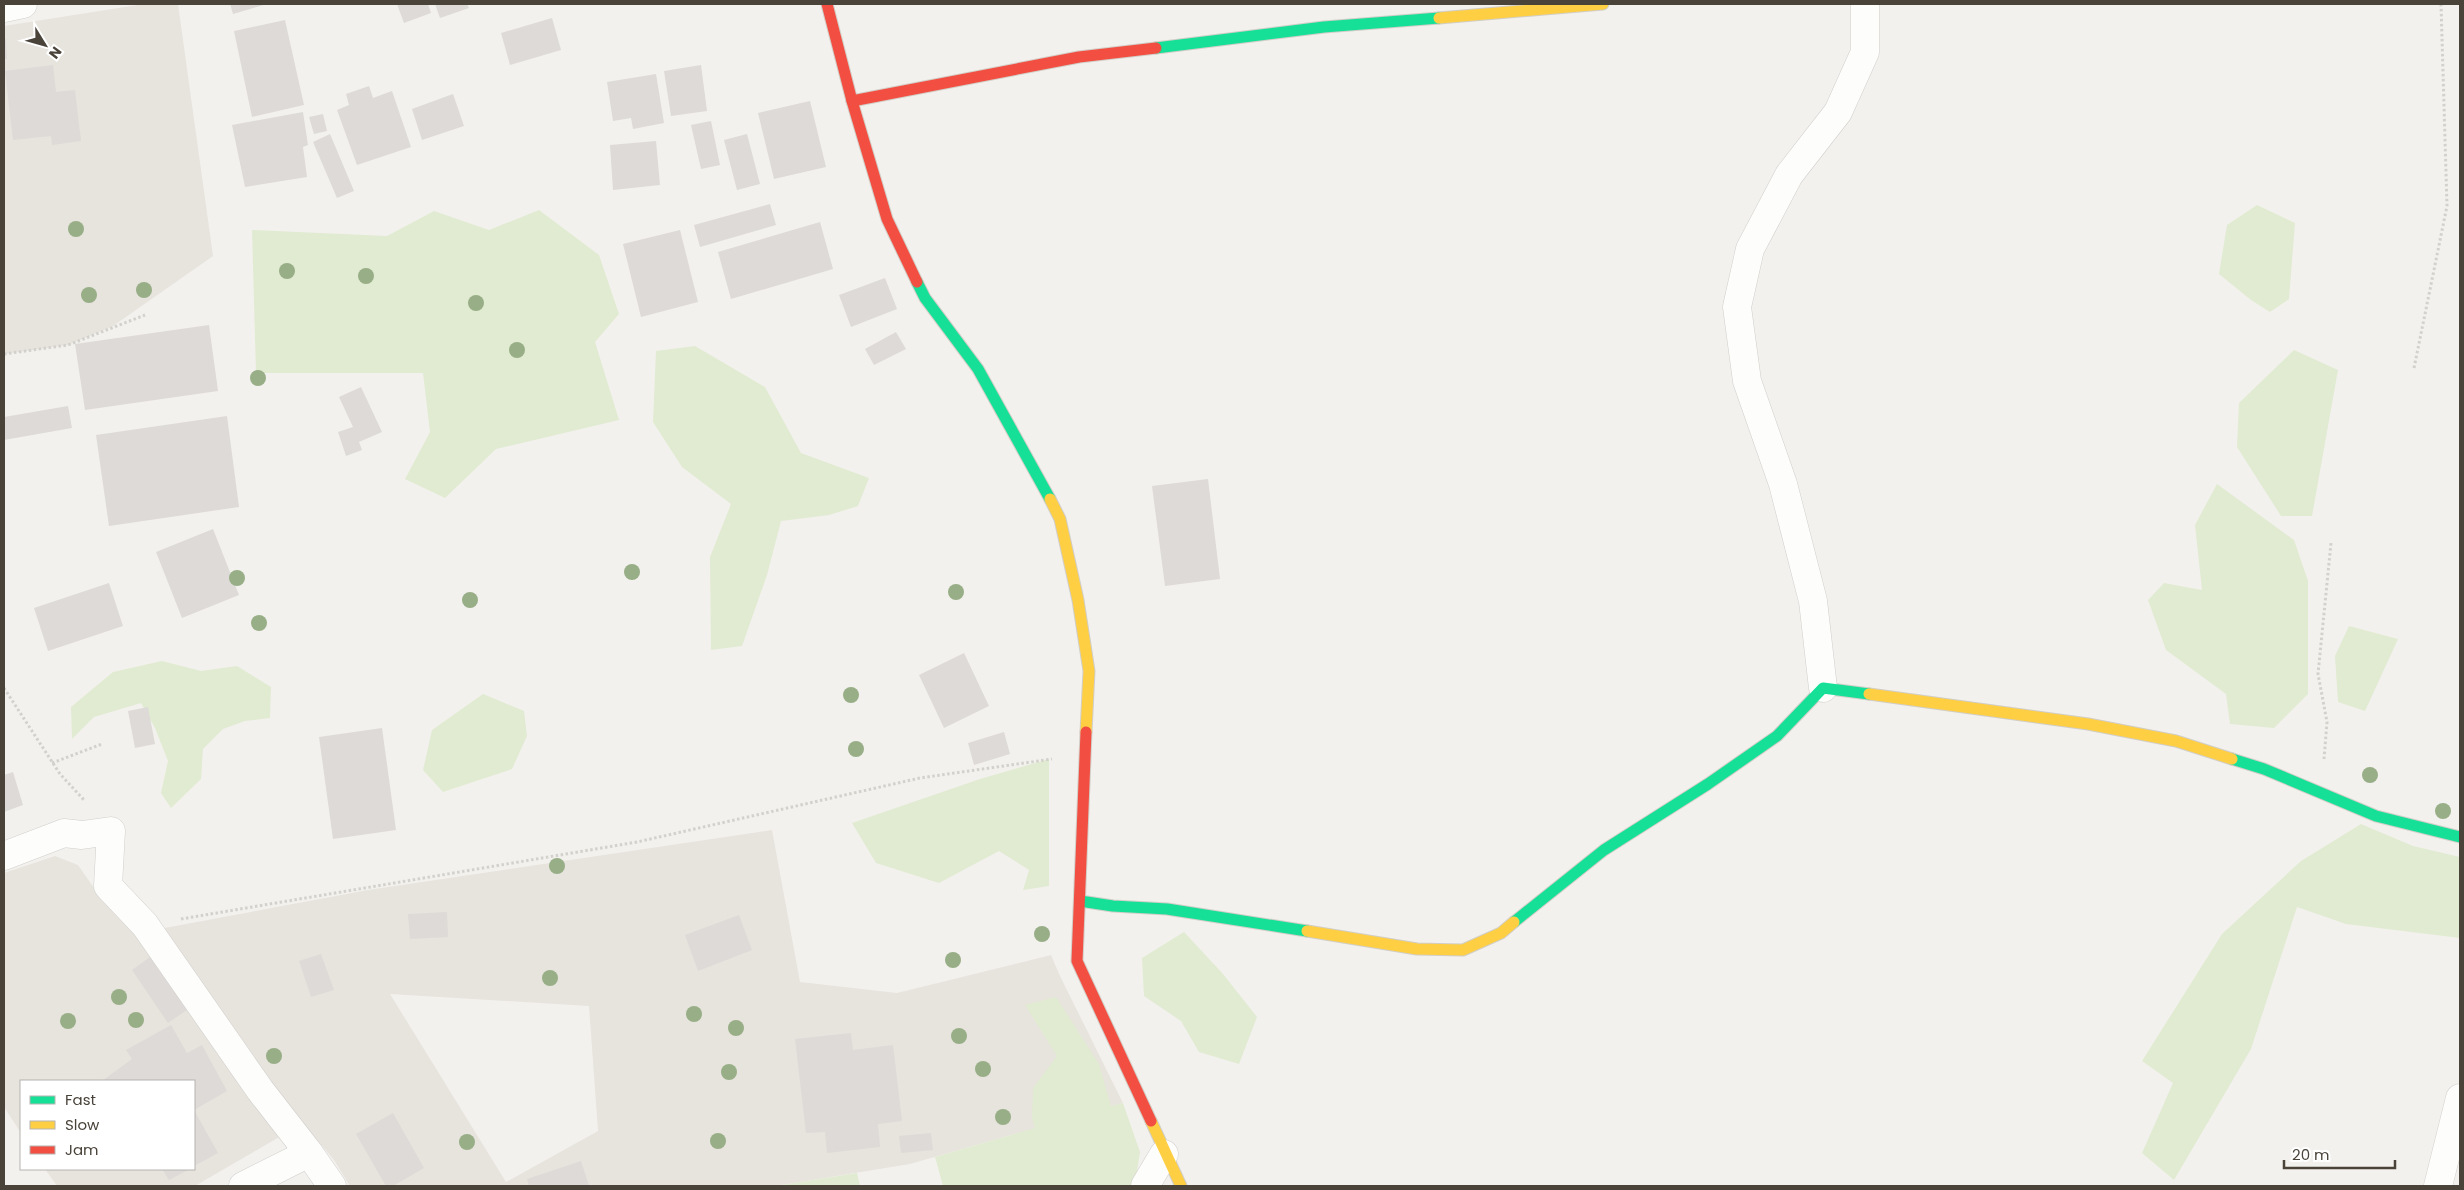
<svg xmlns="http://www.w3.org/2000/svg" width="2464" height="1190" font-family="Poppins,sans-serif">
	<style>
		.residential { fill: #e7e3dd; fill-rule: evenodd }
		.green { fill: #e0ebd1 }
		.building { fill: #dddad7 }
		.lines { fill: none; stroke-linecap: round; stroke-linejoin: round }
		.street-casing { stroke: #d1cfcc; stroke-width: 29 }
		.fast-casing { stroke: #d2cec6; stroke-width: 13 }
		.slow-casing { stroke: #d2cec6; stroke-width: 13 }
		.jam-casing { stroke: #d2cec6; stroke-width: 13 }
		.path { stroke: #d3d1cc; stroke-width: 3; stroke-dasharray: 2.5 2.5; stroke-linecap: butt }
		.street { stroke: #fdfdfc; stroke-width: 28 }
		.fast { stroke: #16e098; stroke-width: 11 }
		.slow { stroke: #ffcf43; stroke-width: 11 }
		.jam { stroke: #f24e42; stroke-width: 11 }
		.tree { fill: #97ae86 }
	</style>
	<rect width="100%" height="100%" fill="#f3f1ee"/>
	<g class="residential">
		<polygon points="144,4 178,4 213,256 113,326 68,345 4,354 4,26"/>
		<path d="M772,830l28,152 97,11 154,-38 9,21 63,127 -213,61 -135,22h-425l-16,-26 -107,-127 -73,-103 214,-40zM390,994l199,12 9,125 -92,51z"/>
		<polygon points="55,856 78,865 103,901 167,957 281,1136 195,1186 57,1186 45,1169 194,1169 194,1081 21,1081 21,1133 4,1107 4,873"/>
	</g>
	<g class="green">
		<polygon points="2257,205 2295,223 2289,299 2270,312 2251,300 2219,274 2227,225"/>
		<polygon points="539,210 599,255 619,314 595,342 619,420 496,449 445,498 405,479 430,432 423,373 256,373 252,230 387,236 434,211 489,230"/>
		<polygon points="695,346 765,387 801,453 869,478 858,506 829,515 781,521 767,575 742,646 711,650 710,557 731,504 682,467 653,422 656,351"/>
		<polygon points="2294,350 2338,370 2312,516 2281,516 2237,447 2239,403"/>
		<polygon points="2217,484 2294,540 2308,581 2308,694 2274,728 2230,724 2226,694 2166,650 2148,600 2164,583 2202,590 2195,525"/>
		<polygon points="2349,626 2398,639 2365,711 2338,702 2335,656"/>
		<polygon points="162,661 201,671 237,666 271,687 270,718 245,721 223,729 203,749 201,779 171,808 161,793 168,761 155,728 141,703 94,717 72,739 71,707 113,672"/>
		<polygon points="483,694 524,711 527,736 512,769 443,792 423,770 432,730"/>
		<polygon points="1049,759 1049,886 1023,890 1029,870 999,851 939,883 876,863 852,823 980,779"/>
		<polygon points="2361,824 2413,846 2460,857 2460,938 2346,924 2297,907 2251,1049 2174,1180 2142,1153 2173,1083 2142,1061 2222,934 2301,861"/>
		<polygon points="1184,932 1223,974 1257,1017 1239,1064 1199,1052 1181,1021 1144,996 1142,958"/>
		<polygon points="1056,997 1099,1064 1111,1106 1123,1103 1140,1152 1135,1184 1132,1186 943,1186 935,1157 1035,1128 1032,1118 1033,1088 1057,1056 1025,1005"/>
		<polygon points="857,1173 860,1186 775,1186"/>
	</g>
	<g class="building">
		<polygon points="230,4 267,4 233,14"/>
		<polygon points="397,4 428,4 431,13 404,23"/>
		<polygon points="435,4 467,4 469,8 440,18"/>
		<polygon points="552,18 561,50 510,65 501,33"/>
		<polygon points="285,20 304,105 252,117 234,31"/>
		<polygon points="6,39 7,59 4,59 4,40"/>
		<polygon points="53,65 56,92 75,90 81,141 52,145 51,136 13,140 5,71"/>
		<polygon points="701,65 707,111 671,116 664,71"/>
		<polygon points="656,74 664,123 633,129 631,118 613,121 607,82"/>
		<polygon points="369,86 373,98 392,91 411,147 357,165 337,110 349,105 346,94"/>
		<polygon points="453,94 464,126 422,140 412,109"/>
		<polygon points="810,101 826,167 774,179 758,113"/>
		<polygon points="303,112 308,145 303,147 307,177 245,187 232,125"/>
		<polygon points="323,114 327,131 314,134 309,117"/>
		<polygon points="711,121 720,165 701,169 691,125"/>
		<polygon points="330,134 354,191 337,198 313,142"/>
		<polygon points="747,134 760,184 737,190 724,140"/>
		<polygon points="656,141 660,185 613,190 610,145"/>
		<polygon points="770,204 776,225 700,247 694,225"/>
		<polygon points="820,222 833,269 731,299 718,252"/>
		<polygon points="680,230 698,302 641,317 623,244"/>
		<polygon points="885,278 897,309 851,327 839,295"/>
		<polygon points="209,325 218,391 85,410 75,344"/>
		<polygon points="896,332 906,349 874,365 865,349"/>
		<polygon points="361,387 382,432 359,442 362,450 346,456 338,432 353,427 339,397"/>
		<polygon points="68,406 72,428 4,440 4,417"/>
		<polygon points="227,416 239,507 109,526 96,435"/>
		<polygon points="1208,479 1220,579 1165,586 1152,486"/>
		<polygon points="213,529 239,595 182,618 156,552"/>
		<polygon points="109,583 123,626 48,651 34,608"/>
		<polygon points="964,653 989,706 944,728 919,675"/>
		<polygon points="148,707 155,744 135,748 128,711"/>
		<polygon points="382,728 396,830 333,839 319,737"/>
		<polygon points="1004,732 1010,754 974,765 968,743"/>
		<polygon points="13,772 23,805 4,812 4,775"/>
		<polygon points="447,912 448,937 410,939 408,914"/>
		<polygon points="739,915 752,950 698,971 685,935"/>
		<polygon points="157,952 194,1005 168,1023 132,970"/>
		<polygon points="321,954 334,990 311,997 299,961"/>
		<polygon points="171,1025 187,1053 202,1045 227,1091 194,1110 218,1153 194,1166 194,1081 102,1081 132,1059 126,1050"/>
		<polygon points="851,1033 853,1050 893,1045 902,1121 878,1124 880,1147 827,1153 825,1132 806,1133 795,1039"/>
		<polygon points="393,1113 424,1168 393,1186 386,1186 356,1134"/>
		<polygon points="931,1133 933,1150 901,1153 899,1136"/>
		<polygon points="581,1161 589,1186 529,1186 527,1179"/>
		<polygon points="162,1169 190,1169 169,1180"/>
	</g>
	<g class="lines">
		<g class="street-casing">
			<g id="street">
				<polyline points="4,8 23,4"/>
				<polyline points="1823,688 1813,601 1783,484 1747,381 1737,307 1750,249 1789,175 1838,112 1865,52 1865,4"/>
				<polyline points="4,856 64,833 82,835 111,831 108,886 145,925 260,1090 309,1153 332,1186"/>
				<polyline points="243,1186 309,1153"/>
				<polyline points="1145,1186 1164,1154"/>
				<polyline points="2438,1186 2460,1098"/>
			</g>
		</g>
		<g class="fast-casing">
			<g id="fast">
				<polyline points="1156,48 1324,27 1439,18"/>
				<polyline points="917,282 925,298 978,369 1050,499"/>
				<polyline points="2232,759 2264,769 2376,816 2460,837"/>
				<polyline points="1080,901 1113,906 1167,909 1307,931"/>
				<polyline points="1514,922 1604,850 1708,784 1777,736 1823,688 1869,694"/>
			</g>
		</g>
		<g class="slow-casing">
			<g id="slow">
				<polyline points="1439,18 1603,4"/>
				<polyline points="1050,499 1060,519 1078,600 1089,671 1086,732"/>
				<polyline points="1869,694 2088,724 2176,741 2232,759"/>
				<polyline points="1307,931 1417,949 1463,950 1501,933 1514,922"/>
				<polyline points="1151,1121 1181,1186"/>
			</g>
		</g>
		<g class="jam-casing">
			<g id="jam">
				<polyline points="827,4 852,101 887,219 917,282"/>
				<polyline points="852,101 1079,57 1156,48"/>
				<polyline points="1086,732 1077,961 1151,1121"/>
			</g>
		</g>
		<g class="path">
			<polyline points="4,354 68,345 145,315"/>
			<polyline points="2414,368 2447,206 2441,4"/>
			<polyline points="4,688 60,774 84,800"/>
			<polyline points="2324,759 2327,722 2318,674 2331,543"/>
			<polyline points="52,763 102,744"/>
			<polyline points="181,919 637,842 920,778 1052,759"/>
		</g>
		<use href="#street" class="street"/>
		<use href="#fast" class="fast"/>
		<use href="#slow" class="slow"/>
		<use href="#jam" class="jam"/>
	</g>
	<g class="tree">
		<circle cx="76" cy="229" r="8"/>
		<circle cx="287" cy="271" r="8"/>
		<circle cx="366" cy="276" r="8"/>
		<circle cx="144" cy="290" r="8"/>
		<circle cx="89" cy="295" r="8"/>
		<circle cx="476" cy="303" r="8"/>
		<circle cx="517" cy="350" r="8"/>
		<circle cx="258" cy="378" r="8"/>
		<circle cx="632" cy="572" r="8"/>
		<circle cx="237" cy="578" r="8"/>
		<circle cx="956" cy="592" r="8"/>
		<circle cx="470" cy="600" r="8"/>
		<circle cx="259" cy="623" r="8"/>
		<circle cx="851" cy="695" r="8"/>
		<circle cx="856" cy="749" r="8"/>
		<circle cx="2370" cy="775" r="8"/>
		<circle cx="2443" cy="811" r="8"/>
		<circle cx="557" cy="866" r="8"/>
		<circle cx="1042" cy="934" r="8"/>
		<circle cx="953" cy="960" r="8"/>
		<circle cx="550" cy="978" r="8"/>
		<circle cx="119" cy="997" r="8"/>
		<circle cx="694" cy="1014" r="8"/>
		<circle cx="136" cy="1020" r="8"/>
		<circle cx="68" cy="1021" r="8"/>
		<circle cx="736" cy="1028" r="8"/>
		<circle cx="959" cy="1036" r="8"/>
		<circle cx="274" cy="1056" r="8"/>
		<circle cx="983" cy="1069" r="8"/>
		<circle cx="729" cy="1072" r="8"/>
		<circle cx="1003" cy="1117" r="8"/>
		<circle cx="718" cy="1141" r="8"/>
		<circle cx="467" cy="1142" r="8"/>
	</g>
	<rect width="2464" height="1190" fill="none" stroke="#49433a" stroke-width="10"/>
	<rect x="20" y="1080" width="175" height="90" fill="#ffffff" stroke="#b6b4b0"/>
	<rect x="30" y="1096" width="25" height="8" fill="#16e098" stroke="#b6b4b0"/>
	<text x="65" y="1105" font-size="15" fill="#49433a">Fast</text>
	<rect x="30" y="1121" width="25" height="8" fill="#ffcf43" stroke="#b6b4b0"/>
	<text x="65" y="1130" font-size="15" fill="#49433a">Slow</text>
	<rect x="30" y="1146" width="25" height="8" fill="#f24e42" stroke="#b6b4b0"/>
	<text x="65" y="1155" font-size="15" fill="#49433a">Jam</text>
	<g transform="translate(45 45) rotate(127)" stroke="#ffffff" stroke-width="4" paint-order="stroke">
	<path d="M0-4L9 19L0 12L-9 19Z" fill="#49433a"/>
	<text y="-8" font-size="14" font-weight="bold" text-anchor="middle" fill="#49433a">N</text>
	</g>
	<path d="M2284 1160v8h111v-8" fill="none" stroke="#49433a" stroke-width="2.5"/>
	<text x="2292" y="1160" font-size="15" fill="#49433a" stroke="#ffffff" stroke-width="4" paint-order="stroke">20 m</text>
</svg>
